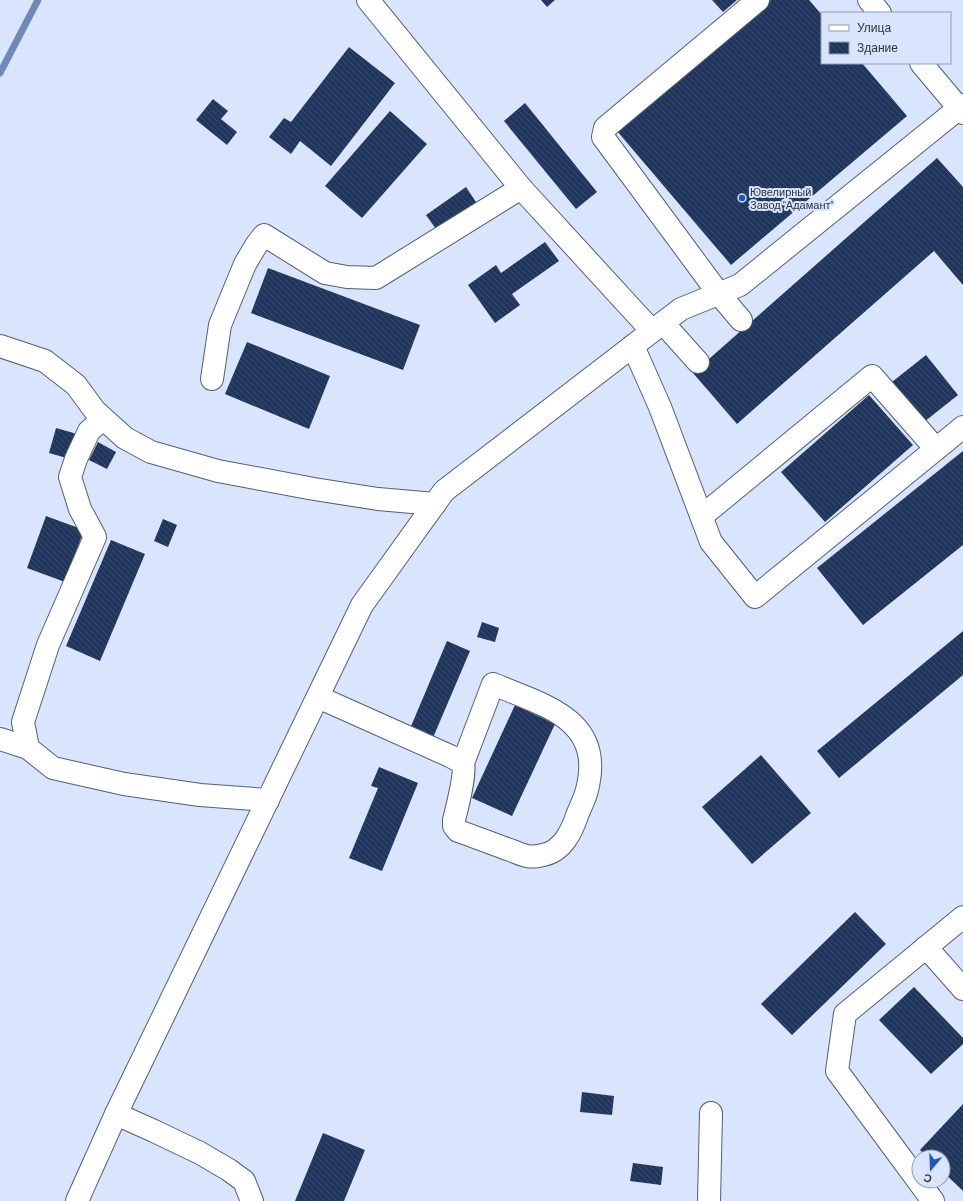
<svg xmlns="http://www.w3.org/2000/svg" width="963" height="1201" font-family="Barlow,sans-serif">
	<style>
		.lines { fill: none; stroke-linecap: round; stroke-linejoin: round }
		.stream { stroke: #7089b5; stroke-width: 7 }
		.building { fill: url(#building-back-hatch) }
		.minor-casing { stroke: #545f73; stroke-width: 24 }
		.minor { stroke: #fff; stroke-width: 22 }
		.poi-dot { fill: #1e56c2; stroke: #d8e5fc; stroke-width: 1.5 }
		.labels { text-anchor: middle; stroke-width: 4; stroke-linejoin: round; paint-order: stroke }
		.poi-label { font-size: 11px; fill: #2d323b; stroke: #d8e5fc; text-anchor: start }
	</style>
	<defs>
		<pattern id="building-back-hatch" width="6" height="6" patternUnits="userSpaceOnUse"><rect width="6" height="6" fill="#21365c"/><path d="M-1 5l2 2M0 0l6 6M5-1l2 2" fill="none" stroke="#394b6c"/></pattern>
	</defs>
	<rect width="100%" height="100%" fill="#d8e5fc"/>
	<g class="lines">
		<polyline class="stream" points="0,73 38,0"/>
	</g>
	<g class="building">
		<polygon points="541,0 555,0 547,7"/>
		<polygon points="712,0 737,0 723,12"/>
		<polygon points="771,0 809,0 822,15 822,63 862,63 907,116 731,265 617,131"/>
		<polygon points="349,47 395,83 331,166 300,141 291,154 269,137 284,118 291,122"/>
		<polygon points="213,99 228,111 221,119 237,132 227,145 196,120"/>
		<polygon points="525,103 597,192 576,209 504,121"/>
		<polygon points="390,111 427,144 362,218 325,186"/>
		<polygon points="937,158 963,187 963,285 934,251 737,424 693,373"/>
		<polygon points="466,187 478,205 438,232 426,215"/>
		<polygon points="545,242 559,261 512,294 520,305 495,323 468,285 496,265 501,273"/>
		<polygon points="268,268 420,325 403,370 251,313"/>
		<polygon points="247,342 330,376 309,429 225,394"/>
		<polygon points="926,355 958,395 924,422 892,382"/>
		<polygon points="869,395 913,445 825,522 781,472"/>
		<polygon points="56,428 77,434 70,459 49,453"/>
		<polygon points="98,442 116,452 107,469 89,460"/>
		<polygon points="963,451 963,545 863,625 817,568"/>
		<polygon points="46,516 84,530 65,582 27,568"/>
		<polygon points="163,519 177,525 168,547 154,541"/>
		<polygon points="111,540 145,554 100,661 66,646"/>
		<polygon points="482,622 499,628 495,642 477,637"/>
		<polygon points="963,631 963,675 839,778 817,751"/>
		<polygon points="447,641 470,651 432,740 409,731"/>
		<polygon points="515,705 555,724 512,816 472,798"/>
		<polygon points="761,755 811,813 752,864 702,807"/>
		<polygon points="379,767 418,783 382,871 349,858 378,788 371,786"/>
		<polygon points="855,912 886,944 792,1035 761,1004"/>
		<polygon points="914,987 963,1038 963,1044 931,1074 879,1020"/>
		<polygon points="582,1092 614,1096 612,1115 580,1112"/>
		<polygon points="963,1104 963,1191 943,1172 943,1157 927,1157 920,1150"/>
		<polygon points="323,1133 365,1150 344,1201 295,1201"/>
		<polygon points="633,1163 663,1167 661,1185 630,1181"/>
	</g>
	<g class="lines">
		<g class="minor-casing">
			<g id="minor">
				<polyline points="368,0 521,188"/>
				<polyline points="869,0 880,13"/>
				<polyline points="921,63 963,113"/>
				<polyline points="741,320 719,294 603,137 605,128 758,0"/>
				<polyline points="663,323 698,362"/>
				<polyline points="0,346 45,361 76,385 95,411 125,438 151,452 218,471 314,489 378,499 435,504"/>
				<polyline points="633,346 660,407 711,542 755,597 963,427"/>
				<polyline points="212,379 220,325 245,264 257,244 264,235 325,273 347,277 376,278 521,188 652,331"/>
				<polyline points="103,419 89,431 76,459 70,477 80,509 95,537 48,645 23,722 28,748 53,768 124,784 200,795 268,800"/>
				<polyline points="702,516 872,376 936,449"/>
				<path d="M318,697l132,59 13,7c3,11 -6,45 -9,57v6l4,5c17,6 33,12 49,18 7,2 14,6 20,7 4,1 12,0 16,-1 20,-4 29,-24 35,-42 3,-7 7,-15 9,-23 18,-71 -42,-84 -94,-106l-30,79"/>
				<polyline points="0,739 28,748"/>
				<polyline points="926,947 963,989"/>
				<polyline points="116,1114 154,1131 200,1153 229,1170 244,1181 252,1201"/>
				<polyline points="77,1201 116,1114 362,605 444,491 681,309 740,285 963,105"/>
				<polyline points="709,1201 711,1113"/>
				<polyline points="933,1201 837,1071 845,1014 963,917"/>
			</g>
		</g>
		<use href="#minor" class="minor"/>
	</g>
	<circle class="poi-dot" cx="742" cy="198" r="4"/>
	<g class="labels">
		<g class="poi-label">
			<text x="750" y="196">Ювелирный<tspan x="750" dy="13">Завод "Адамант"</tspan></text>
		</g>
	</g>
	<rect x="821" y="12" width="130" height="52" fill="#d8e5fc" stroke="#949daf"/>
	<rect x="829" y="25" width="20" height="6" fill="#ffffff" stroke="#949daf"/>
	<text x="857" y="32" font-size="12" fill="#2d323b">Улица</text>
	<rect x="829" y="42" width="20" height="12" fill="url(#building-back-hatch)" stroke="#949daf"/>
	<text x="857" y="52" font-size="12" fill="#2d323b">Здание</text>
	<g transform="translate(931 1169) rotate(199)"><circle r="19" fill="#d8e5fc" stroke="#949daf"/>
	<path d="M0-3L7 15L0 10L-7 15Z" fill="#1e56c2"/>
	<text y="-6" font-size="11" font-weight="bold" text-anchor="middle" fill="#2d323b">С</text>
	</g>
</svg>
